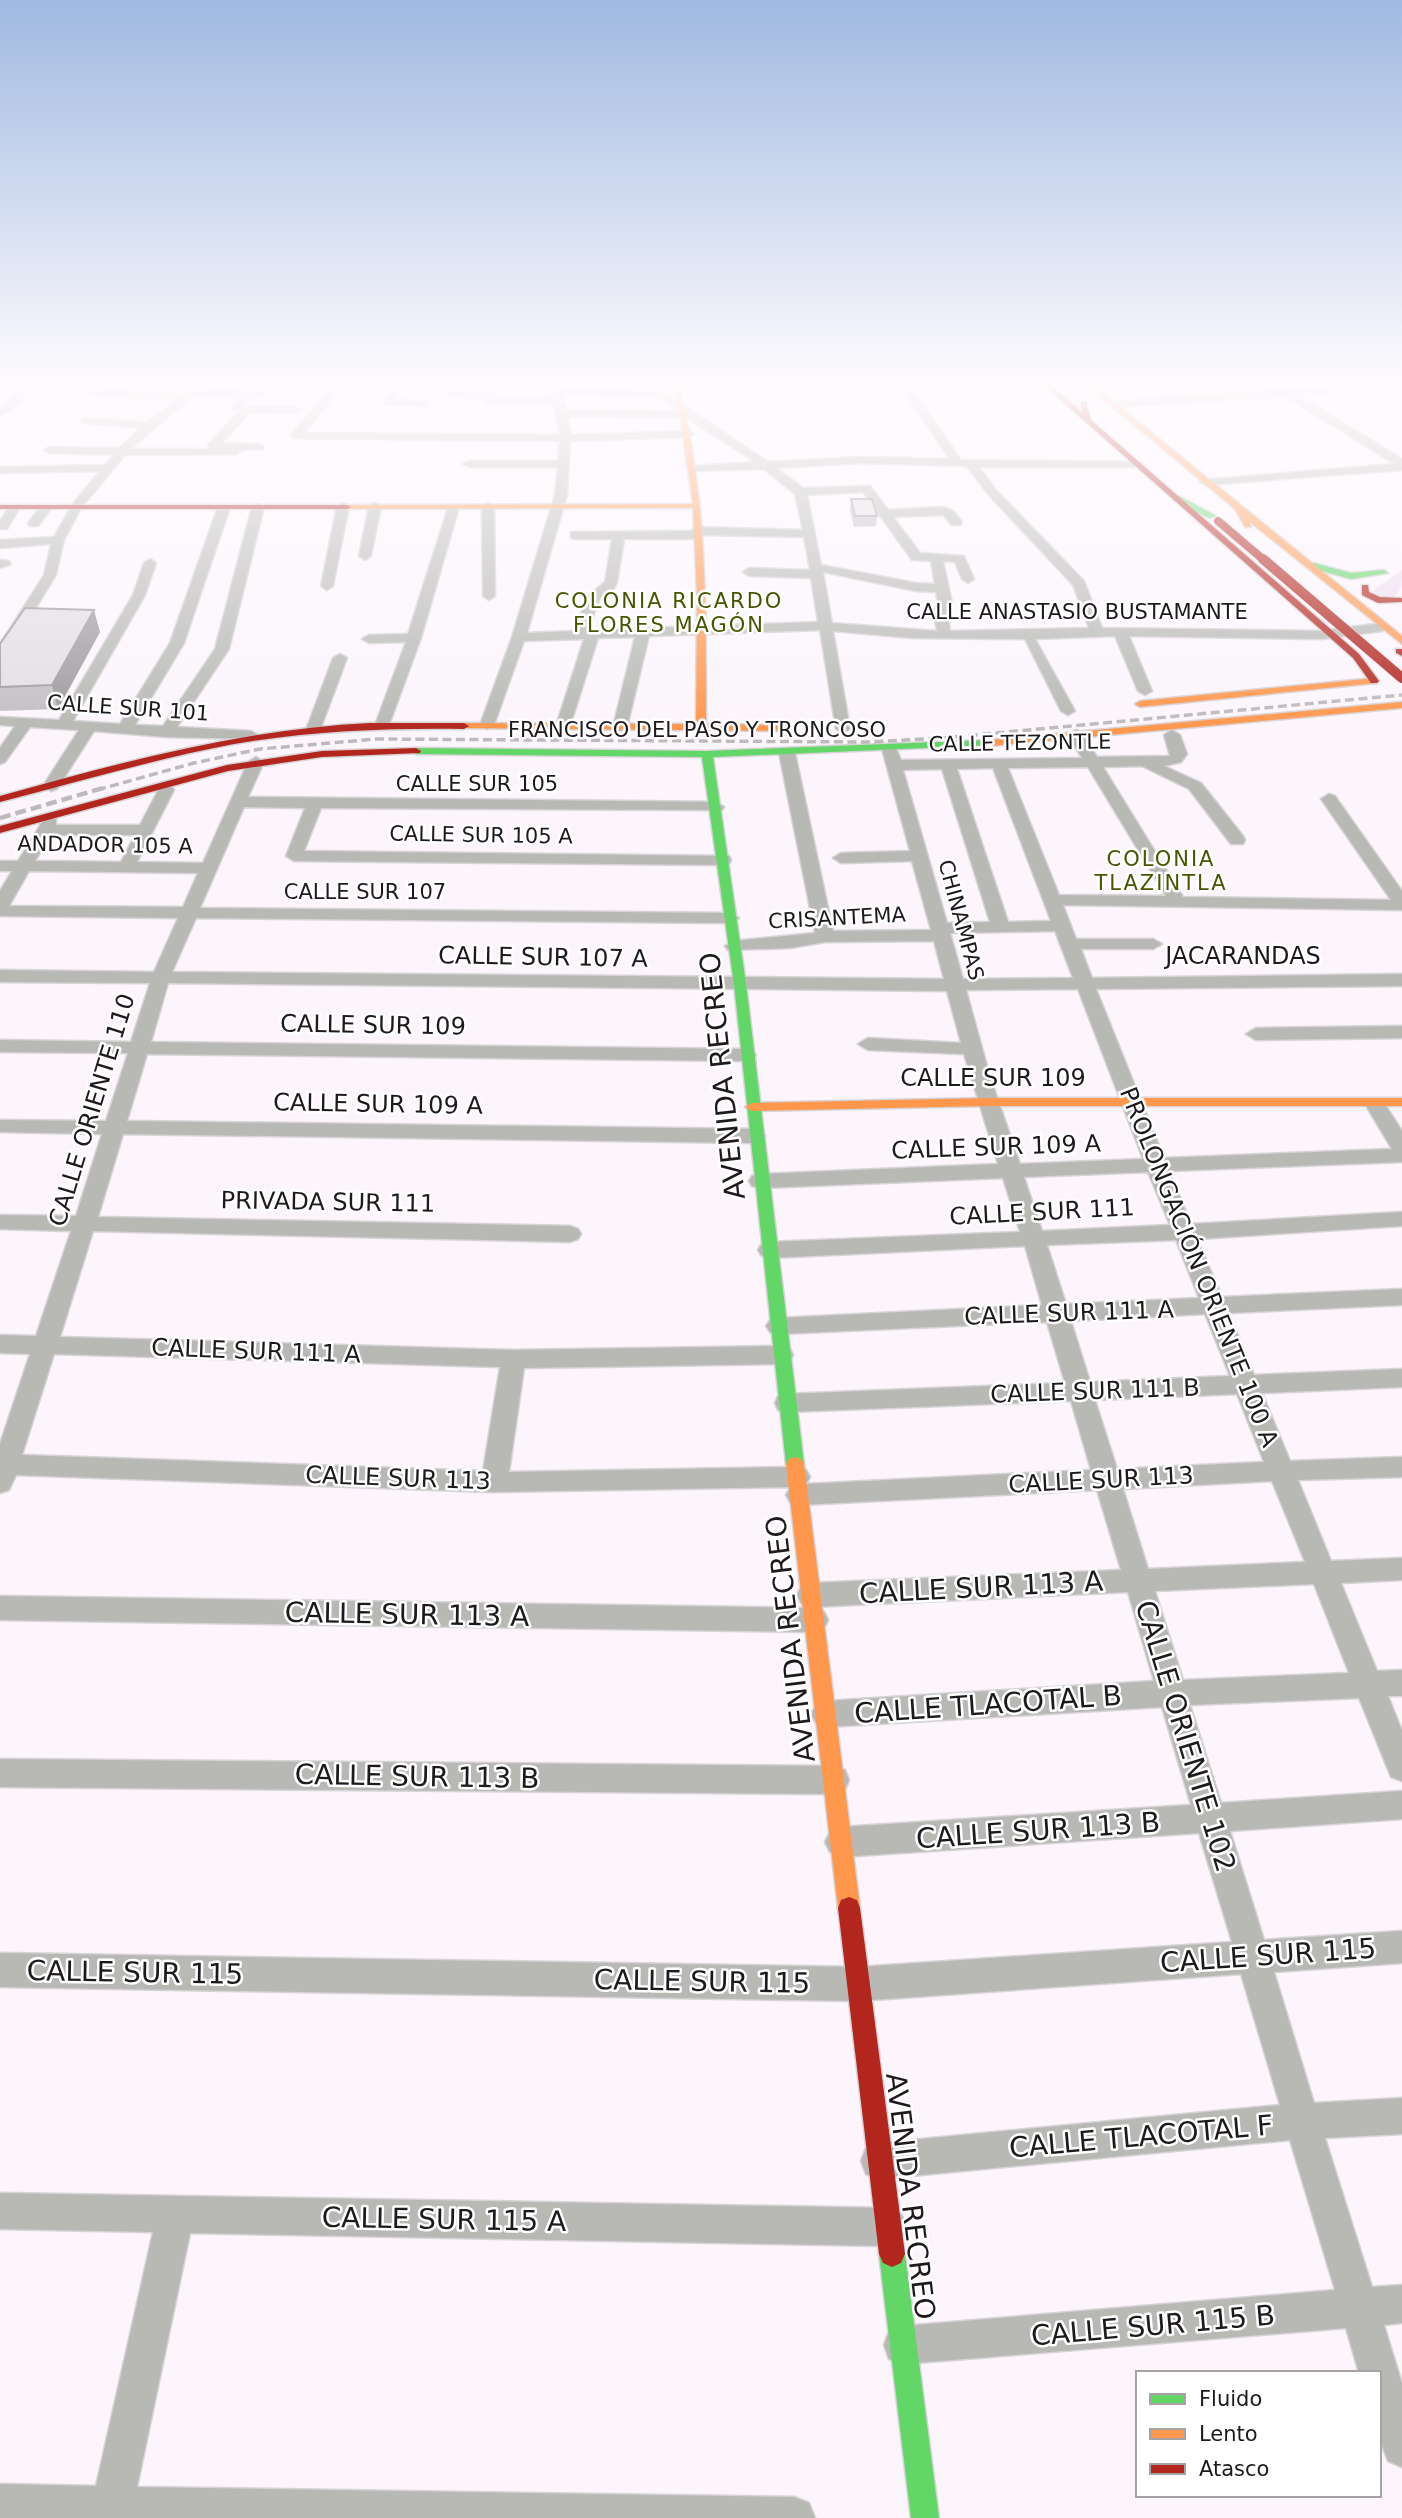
<svg xmlns="http://www.w3.org/2000/svg" width="1402" height="2518" font-family="'DejaVu Sans',sans-serif">
	<style>
		.green { fill: #eedeef }
		.lines { fill: none; stroke-linecap: round; stroke-linejoin: round }
		.street-casing { stroke: #d7d3d7; stroke-width: 3 }
		.fast-casing { stroke: #d7d3d7; stroke-width: 3 }
		.slow-casing { stroke: #d7d3d7; stroke-width: 3 }
		.jam-casing { stroke: #d7d3d7; stroke-width: 3 }
		.street { fill: #b8b9b5; fill-rule: evenodd }
		.fast { fill: #63d668; fill-rule: evenodd }
		.slow { fill: #ff974d; fill-rule: evenodd }
		.jam { fill: #b3261e; fill-rule: evenodd }
		.rail-far1 { stroke: #bdbabc; stroke-width: 3.5; stroke-dasharray: 9 4.5; stroke-linecap: butt }
		.rail { stroke: #bdbabc; stroke-width: 4.5; stroke-dasharray: 11 5; stroke-linecap: butt }
		.jam-bridge-far1-casing { stroke: #d7d3d7; stroke-width: 10; stroke-linecap: butt }
		.jam-bridge-casing { stroke: #d7d3d7; stroke-width: 11; stroke-linecap: butt }
		.jam-bridge-far1 { stroke: #b3261e; stroke-width: 8 }
		.jam-bridge { stroke: #b3261e; stroke-width: 10 }
		.wall { fill: #c2bfc2 }
		.shaded-wall { fill: #9e9b9e }
		.building { fill: #e2dee2; stroke: #9e9b9e; stroke-width: 2 }
		.labels { text-anchor: middle; stroke-width: 5; stroke-linejoin: round; paint-order: stroke }
		.far-neighbourhood-label { font-size: 21px; letter-spacing: 2px; fill: #485601; stroke: #fff }
		.far-street-label { font-size: 21px; fill: #1d191d; stroke: #fff }
		.street-label { font-size: 24px; fill: #1d191d; stroke: #fff }
		.near-street-label { font-size: 28px; fill: #1d191d; stroke: #fff }
	</style>
	<rect width="100%" height="100%" fill="#fcf6fc"/>
	<path class="green" d="M1402,570c0,15 0,25 -15,29l-15,-8z"/>
	<g class="lines">
		<g class="street-casing">
			<g id="street">
				<path d="M23,380h10c-9,16 -15,30 -33,35v-6l10,-7z"/>
				<path d="M78,380h24l-6,9 87,5 17,-14h11l-10,9 43,2 10,-11h11l-10,11 8,1v4l-14,1 -5,9 53,1 5,3 -5,3 -47,-1 -28,31 37,1 5,3 -1,2 -21,1 -5,4 -112,1 -44,53 -17,32 -8,35 -49,80 -7,4v-15l44,-69 7,-31 -51,4v-8l54,-3 18,-32 28,-34 -100,2v-6l105,-2 9,-10 -65,-2 -5,-3 5,-3 70,1 22,-20 -55,-5 -4,-1v-4l66,4 28,-22 -82,-5 -10,-5 6,-6zM194,395l46,1 -8,13 6,3 -29,32 -1,2 3,3h-81z"/>
				<path d="M337,380h10l-43,53 256,2 -6,-31h-64l-5,-3 5,-3 -47,-2 3,-9 -45,1 -6,11 32,2v4l-4,1 -35,-1 -5,-3 12,-19 3,-1 55,-1 5,3 -4,7 40,2 1,2 -5,3h62l-5,-18h10l2,8 88,3 -14,-11h12l123,82 92,-5 90,2 -54,-79h10l55,80 180,2 2,2 -6,3h-158l17,23 88,91 18,47 218,3 62,-8 7,4 -7,4 -60,8 -193,-3 23,55 -7,4 -7,-4 -23,-55 -80,3 40,72 -7,4 -7,-4 -36,-72 -113,-1 -79,-7 17,98 -7,4 -7,-4 -16,-99 -171,6 -22,91 -7,4 -7,-4 22,-90 -37,1 -28,88 -7,4 -7,-4 28,-87 -60,2 -30,84 -7,4 -7,-4 32,-88 43,-142 3,-28h-89l-6,-3 6,-3h89l2,-20 -268,-3v-4zM561,394l96,3 21,14 -112,-1zM567,416l119,1 69,45 -62,4 -4,1v4l75,-2 31,25 8,36 -106,-3 -6,4 -120,1v6l4,1h37l-7,43 -17,14 -14,35 -47,2 40,-138 3,-54 119,-4 5,-3 -5,-3 -118,4zM860,463l107,3 21,28 85,91 16,43 -139,3 -3,-21 5,-7 -9,-42 12,1 7,17 6,4 6,-4 -10,-23 -44,-3 -27,-36 50,-2 9,10h8l2,-3 -9,-11 -9,-4 -56,3 -18,-24 -67,2 -27,-20zM863,492l49,68 19,1 4,23 -19,-1 -95,-18 -14,-70zM703,535l101,2 6,33 -61,-2 -6,4 6,4 62,2 7,44 -230,8 12,-32 13,-7 4,-9 7,-43h73zM823,572l93,19 20,1 2,11 -5,7 4,21 -105,-8z"/>
				<polygon points="770,380 780,380 784,385 855,380 857,385 852,388 784,391 774,388"/>
				<polygon points="1402,382 1402,388 1298,395 1402,459 1402,470 1206,485 1200,482 1202,480 1395,464 1285,396 1113,407 1108,404 1113,401"/>
				<polygon points="343,503 349,506 333,586 327,590 321,586 337,506"/>
				<polygon points="375,503 381,506 371,556 365,560 359,556 369,506"/>
				<polygon points="488,503 494,506 495,596 489,600 483,596 482,506"/>
				<polygon points="258,504 264,507 229,649 177,727 251,731 259,736 256,739 166,737 94,731 57,789 51,791 43,786 79,730 30,727 5,762 0,764 0,748 15,726 0,725 0,717 59,720 133,595 144,563 150,559 156,563 145,595 73,721 120,724 170,643 218,507 228,505 230,507 184,643 135,725 163,726 215,649 252,507"/>
				<polygon points="10,505 20,507 7,529 0,529 0,521"/>
				<polygon points="42,505 52,507 38,526 30,526 28,523"/>
				<polygon points="449,505 459,507 421,638 389,725 382,729 377,728 375,725 406,642 369,643 362,639 369,635 408,634"/>
				<polygon points="0,560 9,561 11,564 0,568"/>
				<polygon points="340,654 347,658 320,730 313,734 308,733 306,730 333,658"/>
				<path d="M1076,730l5,2 16,25 73,-1 -6,-21 8,-5 8,5 7,19 -6,8 -17,4 37,17 42,53 2,4 -2,4h-12l-42,-55 -47,-23 -39,1 80,130 208,3 -70,-101 8,-5 6,2 67,95v19l-339,-5 13,34h77l9,5 -9,5h-72l11,29 310,-4v12l-306,3 68,169 228,-9 -27,-45 3,-4h14l20,31v31l-233,9 22,53 211,-12v14l-205,13 25,58 180,-8v16l-173,8 25,62 148,-6v18l-140,6 28,68 112,-4v20l-104,3 33,81 71,-3v22l-61,3 36,88 25,-1v26h-14l14,35v50l-11,-4 -32,-79 -169,7 31,98 181,-12v28l-172,12 34,109 138,-9v32l-128,9 40,131 88,-5v36l-77,4 47,149 30,-2v38l-18,2 18,59v83l-14,-6 -9,-23v-65h-20l-13,-45 -443,36 -14,-5 -5,-14 5,-14 14,-5 432,-36 -45,-150 -411,39 -13,-5 -5,-13 5,-13 13,-5 401,-38 -39,-131 -383,27 -858,-14v-34l858,14 374,-25 -33,-109 -358,24 -11,-5 -5,-10 5,-10 11,-5 350,-22 -29,-98 -336,20 -10,-4 -5,-9 5,-9 10,-4 328,-20 -26,-89 -317,15 -10,-4 -4,-8 4,-8 10,-4 310,-13 -24,-80 -298,15 -9,-3 -4,-7 5,-8 -297,5 -478,-17 -7,15 -9,3v-49l30,-90 -30,-1v-18l36,1 35,-105 -71,-2v-14l76,1 26,-82 -102,-2v-12l106,1 22,-68 -128,-1v-12l131,2 19,-59 -150,-1v-12l154,2 24,-54 -178,-2v-25l12,-20h-12v-10h18l26,-42h12v6h84l20,-38h12l2,3 -37,72 66,1 45,-101 8,-5 8,5 -16,35 468,5 8,5 -2,3 -401,-2 -17,43 425,5 2,4 -2,4 -6,1 -429,-4 -8,-5 19,-48 -61,-1 -44,101 530,5 9,5 -9,5 -534,-5 -24,54 772,7 -10,-38 -109,1 -35,6 -62,2 -3,-4 9,-5 81,-8 -36,-180 8,-5 8,5 38,178 98,-1 -19,-69 -71,2 -8,-5 8,-5 69,-2 -28,-102 3,-3h10l6,14 181,-2 -14,-23zM1088,767l78,129 -107,-1 -51,-127zM993,768l58,153 -43,1 -51,-153zM942,769l48,153 -43,1 -44,-153zM51,835h84l-14,27 -86,-1zM29,871l169,2 -15,34 -174,-1zM1055,931l18,47 -110,1 -13,-46zM168,983l779,8 14,52 -93,-5 -10,6 10,6 96,4 34,110 -238,10 -8,2 -3,5 3,5 8,2 243,-10 17,54 -251,10 -8,3 -3,5 3,5 8,3 256,-12 17,59 -264,13 -8,2 -4,6 4,6 8,2 269,-12 18,61 -278,11 -9,2 -3,7 3,7 9,2 284,-11 20,69 -285,14 4,-7 -4,-7 -9,-3 -288,5 15,-104 257,-4 9,-3 3,-6 -3,-6 -9,-3 -268,4 -453,-13 33,-106 477,11 8,-3 3,-5 -3,-5 -8,-3 -472,-9 25,-83 632,9 7,-2 3,-5 -3,-5 -7,-2 -628,-8 20,-67 599,7 7,-2 3,-4 -3,-4 -7,-2 -595,-7zM1078,989l65,170 -123,5 -30,-87 -24,-87zM1148,1172l22,53 -128,6 -18,-54zM1176,1240l23,58 -133,6 -19,-59zM1205,1314l25,62 -140,6 -19,-61zM54,1354l446,13 -17,104 -461,-16zM1237,1394l27,68 -147,7 -22,-69zM1272,1481l33,81 -157,7 -25,-80zM1314,1584l35,89 -166,7 -28,-89z"/>
				<polygon points="1402,1026 1402,1038 1256,1040 1246,1034 1256,1028"/>
				<polygon points="0,1596 814,1608 824,1612 828,1620 824,1628 814,1632 0,1620"/>
				<polygon points="0,1759 834,1766 845,1770 849,1780 845,1790 834,1794 0,1787"/>
				<polygon points="0,2193 888,2208 901,2214 907,2227 901,2240 888,2246 190,2233 137,2487 794,2497 809,2503 815,2518 0,2518 0,2484 96,2486 153,2232 0,2229"/>
			</g>
		</g>
		<g class="fast-casing">
			<g id="fast">
				<polygon points="1173,496 1179,496 1216,516 1209,518 1173,500"/>
				<polygon points="1314,563 1351,573 1384,570 1388,573 1351,579 1311,568 1311,564"/>
				<polygon points="990,740 995,743 994,745 713,757 746,984 804,1464 801,1469 795,1471 789,1469 786,1464 734,984 702,757 416,754 411,751 416,748 707,751"/>
				<polygon points="892,2241 901,2245 905,2254 939,2518 911,2518 879,2254 883,2245"/>
			</g>
		</g>
		<g class="slow-casing">
			<g id="slow">
				<path d="M671,380h6c31,114 29,228 29,344l83,1 5,3 -5,3 -329,-3v-4l4,-1 232,1 1,-127 -4,-89 -346,1 -4,-2 4,-2 346,-1 -12,-82z"/>
				<polygon points="1080,380 1087,380 1402,636 1402,644 1250,522 1251,527 1245,527 1235,509"/>
				<polygon points="1374,678 1377,679 1377,683 1140,707 1135,704 1140,701"/>
				<polygon points="1402,702 1402,708 990,746 985,743 990,740"/>
				<polygon points="988,1098 1402,1098 1402,1106 988,1106 752,1111 745,1107 752,1103"/>
				<polygon points="795,1457 801,1459 804,1464 860,1908 857,1916 849,1919 841,1916 838,1908 786,1464 789,1459"/>
			</g>
		</g>
		<g class="jam-casing">
			<g id="jam">
				<polygon points="1038,380 1045,380 1082,412 1081,402 1086,401 1091,420 1359,654 1379,681 1377,683 1371,683 1353,658"/>
				<polygon points="0,505 347,505 351,507 347,509 0,509"/>
				<polygon points="1362,585 1368,585 1369,592 1380,597 1402,598 1402,602 1378,603 1362,595"/>
				<polygon points="1396,649 1402,649 1402,656 1396,653"/>
				<path d="M370,723h94l5,3 -5,3c-77,-1 -153,2 -230,15 -79,15 -156,38 -234,58v-6c122,-34 244,-67 370,-73z"/>
				<polygon points="416,748 421,751 420,753 322,757 228,771 0,833 0,826 227,765 322,751"/>
				<polygon points="849,1897 857,1900 860,1908 905,2254 901,2263 892,2267 883,2263 879,2254 838,1908 841,1900"/>
			</g>
		</g>
		<use href="#street" class="street"/>
		<use href="#fast" class="fast"/>
		<use href="#slow" class="slow"/>
		<use href="#jam" class="jam"/>
		<polyline class="rail-far1" points="97,790 194,763 260,749 377,739 867,742 943,738 1402,695"/>
		<polyline class="rail" points="0,818 103,788"/>
		<g class="jam-bridge-far1-casing">
			<polyline id="jam-bridge-far1" points="1218,521 1265,561"/>
		</g>
		<g class="jam-bridge-casing">
			<polyline id="jam-bridge" points="1263,559 1402,678"/>
		</g>
		<use href="#jam-bridge-far1" class="jam-bridge-far1"/>
		<use href="#jam-bridge" class="jam-bridge"/>
	</g>
	<g class="wall">
		<polygon points="851,499 877,516 876,526 854,527 850,510"/>
		<polygon points="100,632 58,709 0,711 0,644"/>
	</g>
	<polygon class="shaded-wall" points="94,610 100,632 58,709 52,685"/>
	<g class="building">
		<polygon points="851,499 872,499 877,516 855,516"/>
		<polygon points="25,608 94,610 52,685 0,687 0,644"/>
	</g>
	<linearGradient id="sky" x2="0" y2="1"><stop stop-color="#a0b9e1"/><stop offset="0.52" stop-color="#fefbfe"/><stop offset="1" stop-color="#fefbfe" stop-opacity="0"/></linearGradient>
	<rect width="1402" height="733" fill="url(#sky)"/>
	<g class="labels">
		<g class="far-neighbourhood-label">
			<text x="669" y="608">COLONIA RICARDO<tspan x="669" dy="24">FLORES MAGÓN</tspan></text>
			<text x="1161" y="866">COLONIA<tspan x="1161" dy="24">TLAZINTLA</tspan></text>
		</g>
		<g class="far-street-label">
			<text x="1077" y="619">CALLE ANASTASIO BUSTAMANTE</text>
			<text transform="translate(128 708) rotate(4)" y="7">CALLE SUR 101</text>
			<text x="697" y="737">FRANCISCO DEL PASO Y TRONCOSO</text>
			<text transform="translate(1020 743) rotate(-1)" y="7">CALLE TEZONTLE</text>
			<text x="477" y="791">CALLE SUR 105</text>
			<text transform="translate(481 835) rotate(1)" y="7">CALLE SUR 105 A</text>
			<text transform="translate(105 845) rotate(1)" y="7">ANDADOR 105 A</text>
			<text x="365" y="899">CALLE SUR 107</text>
			<text transform="translate(837 918) rotate(-3)" y="7">CRISANTEMA</text>
			<text transform="translate(961 920) rotate(75)" y="7">CHINAMPAS</text>
		</g>
		<g class="street-label">
			<text x="1243" y="964">JACARANDAS</text>
			<text transform="translate(543 957) rotate(1)" y="8">CALLE SUR 107 A</text>
			<text transform="translate(373 1025) rotate(1)" y="8">CALLE SUR 109</text>
			<text x="993" y="1086">CALLE SUR 109</text>
			<text transform="translate(378 1104) rotate(1)" y="8">CALLE SUR 109 A</text>
			<text transform="translate(92 1110) rotate(-73)" y="8">CALLE ORIENTE 110</text>
			<text transform="translate(996 1147) rotate(-2)" y="8">CALLE SUR 109 A</text>
			<text transform="translate(328 1202) rotate(1)" y="8">PRIVADA SUR 111</text>
			<text transform="translate(1042 1212) rotate(-3)" y="8">CALLE SUR 111</text>
			<text transform="translate(1199 1267) rotate(68)" y="8">PROLONGACIÓN ORIENTE 100 A</text>
			<text transform="translate(1069 1313) rotate(-2)" y="8">CALLE SUR 111 A</text>
			<text transform="translate(256 1351) rotate(2)" y="8">CALLE SUR 111 A</text>
			<text transform="translate(1095 1391) rotate(-2)" y="8">CALLE SUR 111 B</text>
			<text transform="translate(398 1478) rotate(2)" y="8">CALLE SUR 113</text>
			<text transform="translate(1101 1480) rotate(-3)" y="8">CALLE SUR 113</text>
		</g>
		<g class="near-street-label">
			<text transform="translate(722 1076) rotate(-96)" y="10">AVENIDA RECREO</text>
			<text transform="translate(981 1587) rotate(-3)" y="10">CALLE SUR 113 A</text>
			<text transform="translate(407 1614) rotate(1)" y="10">CALLE SUR 113 A</text>
			<text transform="translate(790 1639) rotate(-97)" y="10">AVENIDA RECREO</text>
			<text transform="translate(988 1704) rotate(-4)" y="10">CALLE TLACOTAL B</text>
			<text transform="translate(1186 1736) rotate(73)" y="10">CALLE ORIENTE 102</text>
			<text transform="translate(417 1776) rotate(1)" y="10">CALLE SUR 113 B</text>
			<text transform="translate(1038 1830) rotate(-4)" y="10">CALLE SUR 113 B</text>
			<text transform="translate(1268 1955) rotate(-4)" y="10">CALLE SUR 115</text>
			<text transform="translate(135 1972) rotate(1)" y="10">CALLE SUR 115</text>
			<text transform="translate(702 1981) rotate(1)" y="10">CALLE SUR 115</text>
			<text transform="translate(1141 2136) rotate(-5)" y="10">CALLE TLACOTAL F</text>
			<text transform="translate(911 2196) rotate(83)" y="10">AVENIDA RECREO</text>
			<text transform="translate(444 2219) rotate(1)" y="10">CALLE SUR 115 A</text>
			<text transform="translate(1153 2325) rotate(-5)" y="10">CALLE SUR 115 B</text>
		</g>
	</g>
	<rect x="1136" y="2371" width="245" height="126" fill="#ffffff" stroke="#a5a3a5" stroke-width="2"/>
	<rect x="1150" y="2394" width="35" height="10" fill="#63d668" stroke="#a5a3a5" stroke-width="2"/>
	<text x="1199" y="2406" font-size="21" fill="#1d191d">Fluido</text>
	<rect x="1150" y="2429" width="35" height="10" fill="#ff974d" stroke="#a5a3a5" stroke-width="2"/>
	<text x="1199" y="2441" font-size="21" fill="#1d191d">Lento</text>
	<rect x="1150" y="2464" width="35" height="10" fill="#b3261e" stroke="#a5a3a5" stroke-width="2"/>
	<text x="1199" y="2476" font-size="21" fill="#1d191d">Atasco</text>
</svg>
